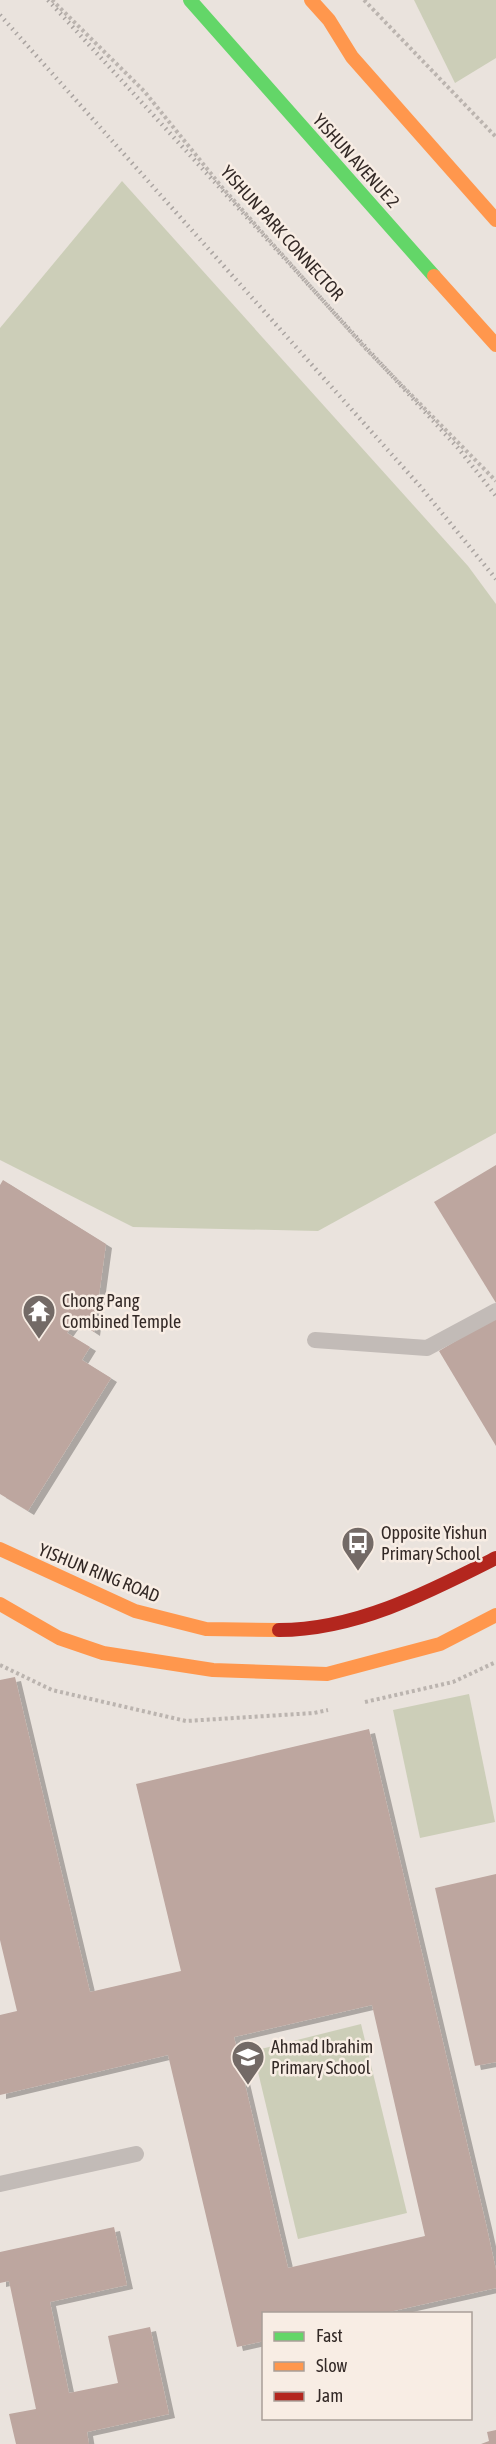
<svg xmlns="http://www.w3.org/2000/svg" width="496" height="2444" font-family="'Asap Condensed',sans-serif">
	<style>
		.green { fill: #ccceb8 }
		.building { fill: #bda69f; fill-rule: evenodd; filter: url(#shadow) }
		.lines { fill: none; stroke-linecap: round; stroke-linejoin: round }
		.path { stroke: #bbb4af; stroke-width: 4; stroke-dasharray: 3 3; stroke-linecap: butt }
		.lane { stroke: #c2bbb7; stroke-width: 16 }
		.fast { stroke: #63d668; stroke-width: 14 }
		.slow { stroke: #ff974d; stroke-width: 14 }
		.jam { stroke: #b3261e; stroke-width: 14 }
		.rail { stroke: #aaa4a1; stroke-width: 4.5; stroke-dasharray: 1.5 4.5; stroke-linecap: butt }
		.labels { text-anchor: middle; stroke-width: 5; stroke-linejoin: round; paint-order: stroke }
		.street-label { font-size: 18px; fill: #332926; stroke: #f8ede4 }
		.poi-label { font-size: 18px; fill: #332926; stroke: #f8ede4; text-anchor: start }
	</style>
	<defs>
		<filter id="shadow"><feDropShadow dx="6" dy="4" stdDeviation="0" flood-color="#0004"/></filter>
	</defs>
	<rect width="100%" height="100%" fill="#eae3dd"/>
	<g class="green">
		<polygon points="414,0 496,0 496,58 455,83"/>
		<polygon points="122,181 468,566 496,604 496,1133 318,1231 133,1227 0,1160 0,328"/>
		<polygon points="469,1694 495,1822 420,1838 393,1710"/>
		<polygon points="361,2024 407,2213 298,2239 253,2051"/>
	</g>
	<g class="building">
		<polygon points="496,1165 496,1303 434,1202"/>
		<polygon points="3,1180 106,1244 94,1332 76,1320 67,1333 90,1347 82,1360 111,1378 28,1511 0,1494 0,1185"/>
		<polygon points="496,1317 496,1446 439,1351"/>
		<path d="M15,1677l75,315 91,-21 -45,-187 233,-55 117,495 10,46v18l-116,26h-116v27l-27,6 -69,-292 -168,40v-80l17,-4 -17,-71v-260zM372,2005l53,231 -137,32 -54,-231z"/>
		<polygon points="496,1874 496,2062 475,2066 435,1888"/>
		<polygon points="114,2227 127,2285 50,2302 69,2393 118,2383 108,2336 150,2327 169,2414 87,2432 89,2444 16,2444 9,2414 36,2409 9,2281 0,2283 0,2252"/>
		<polygon points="496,2430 496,2444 481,2444 489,2441 487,2432"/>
	</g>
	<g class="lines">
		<g class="path">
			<polyline points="52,0 144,91 221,186 367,350 496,481"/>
			<polyline points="364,0 496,137"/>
			<polyline points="0,1665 52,1690 186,1721 314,1713 328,1710"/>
			<polyline points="365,1702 453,1682 496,1662"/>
		</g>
		<g class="lane">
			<polyline points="315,1340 427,1348 496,1311"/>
			<polyline points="0,2184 136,2154"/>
		</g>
		<polyline class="fast" points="190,0 434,276"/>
		<g class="slow">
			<polyline points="311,0 329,20 352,57 496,220"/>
			<polyline points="434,276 496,345"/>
			<polyline points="0,1549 135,1611 206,1629 279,1630"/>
			<polyline points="0,1604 59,1638 103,1653 213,1670 327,1674 440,1644 496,1615"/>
		</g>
		<path class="jam" d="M279,1630c77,0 150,-38 217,-72"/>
		<g class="rail">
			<polyline points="48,0 458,448 496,496"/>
			<polyline points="0,15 419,485 496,579"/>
		</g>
	</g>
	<defs>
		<g id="temple-pin" transform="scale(1.725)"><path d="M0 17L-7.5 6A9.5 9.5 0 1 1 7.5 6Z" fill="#736a66" stroke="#f8ede4"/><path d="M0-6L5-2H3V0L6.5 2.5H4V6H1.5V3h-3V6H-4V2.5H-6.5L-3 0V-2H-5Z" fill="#fff"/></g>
		<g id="bus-pin" transform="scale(1.725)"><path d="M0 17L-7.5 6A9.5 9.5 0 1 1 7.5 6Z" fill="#736a66" stroke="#f8ede4"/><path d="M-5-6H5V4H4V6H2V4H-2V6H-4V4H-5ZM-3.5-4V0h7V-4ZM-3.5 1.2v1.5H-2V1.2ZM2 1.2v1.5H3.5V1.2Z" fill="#fff"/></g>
		<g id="school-pin" transform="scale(1.725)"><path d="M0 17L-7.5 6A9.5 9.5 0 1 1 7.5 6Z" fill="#736a66" stroke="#f8ede4"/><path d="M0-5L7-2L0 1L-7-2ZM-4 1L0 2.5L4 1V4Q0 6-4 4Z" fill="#fff"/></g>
	</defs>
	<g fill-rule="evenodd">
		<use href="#temple-pin" x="39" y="1311"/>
		<use href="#bus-pin" x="358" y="1543"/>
		<use href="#school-pin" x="248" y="2057"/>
	</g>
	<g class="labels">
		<g class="street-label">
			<text transform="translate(356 161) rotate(48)" y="6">YISHUN AVENUE 2</text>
			<text transform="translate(282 233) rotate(48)" y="6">YISHUN PARK CONNECTOR</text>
			<text transform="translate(99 1573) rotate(22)" y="6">YISHUN RING ROAD</text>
		</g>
		<g class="poi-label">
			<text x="62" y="1307">Chong Pang<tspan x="62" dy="21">Combined Temple</tspan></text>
			<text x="381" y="1539">Opposite Yishun<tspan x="381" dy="21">Primary School</tspan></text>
			<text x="271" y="2053">Ahmad Ibrahim<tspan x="271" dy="21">Primary School</tspan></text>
		</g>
	</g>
	<rect x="262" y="2312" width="210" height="108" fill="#f8ede4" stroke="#a99f98" stroke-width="1.5"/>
	<rect x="274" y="2332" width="30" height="9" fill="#63d668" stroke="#a99f98" stroke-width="1.5"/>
	<text x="316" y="2342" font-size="18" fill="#332926">Fast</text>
	<rect x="274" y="2362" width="30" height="9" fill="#ff974d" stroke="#a99f98" stroke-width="1.5"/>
	<text x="316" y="2372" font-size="18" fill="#332926">Slow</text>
	<rect x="274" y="2392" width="30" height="9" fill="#b3261e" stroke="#a99f98" stroke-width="1.5"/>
	<text x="316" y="2402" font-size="18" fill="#332926">Jam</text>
</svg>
